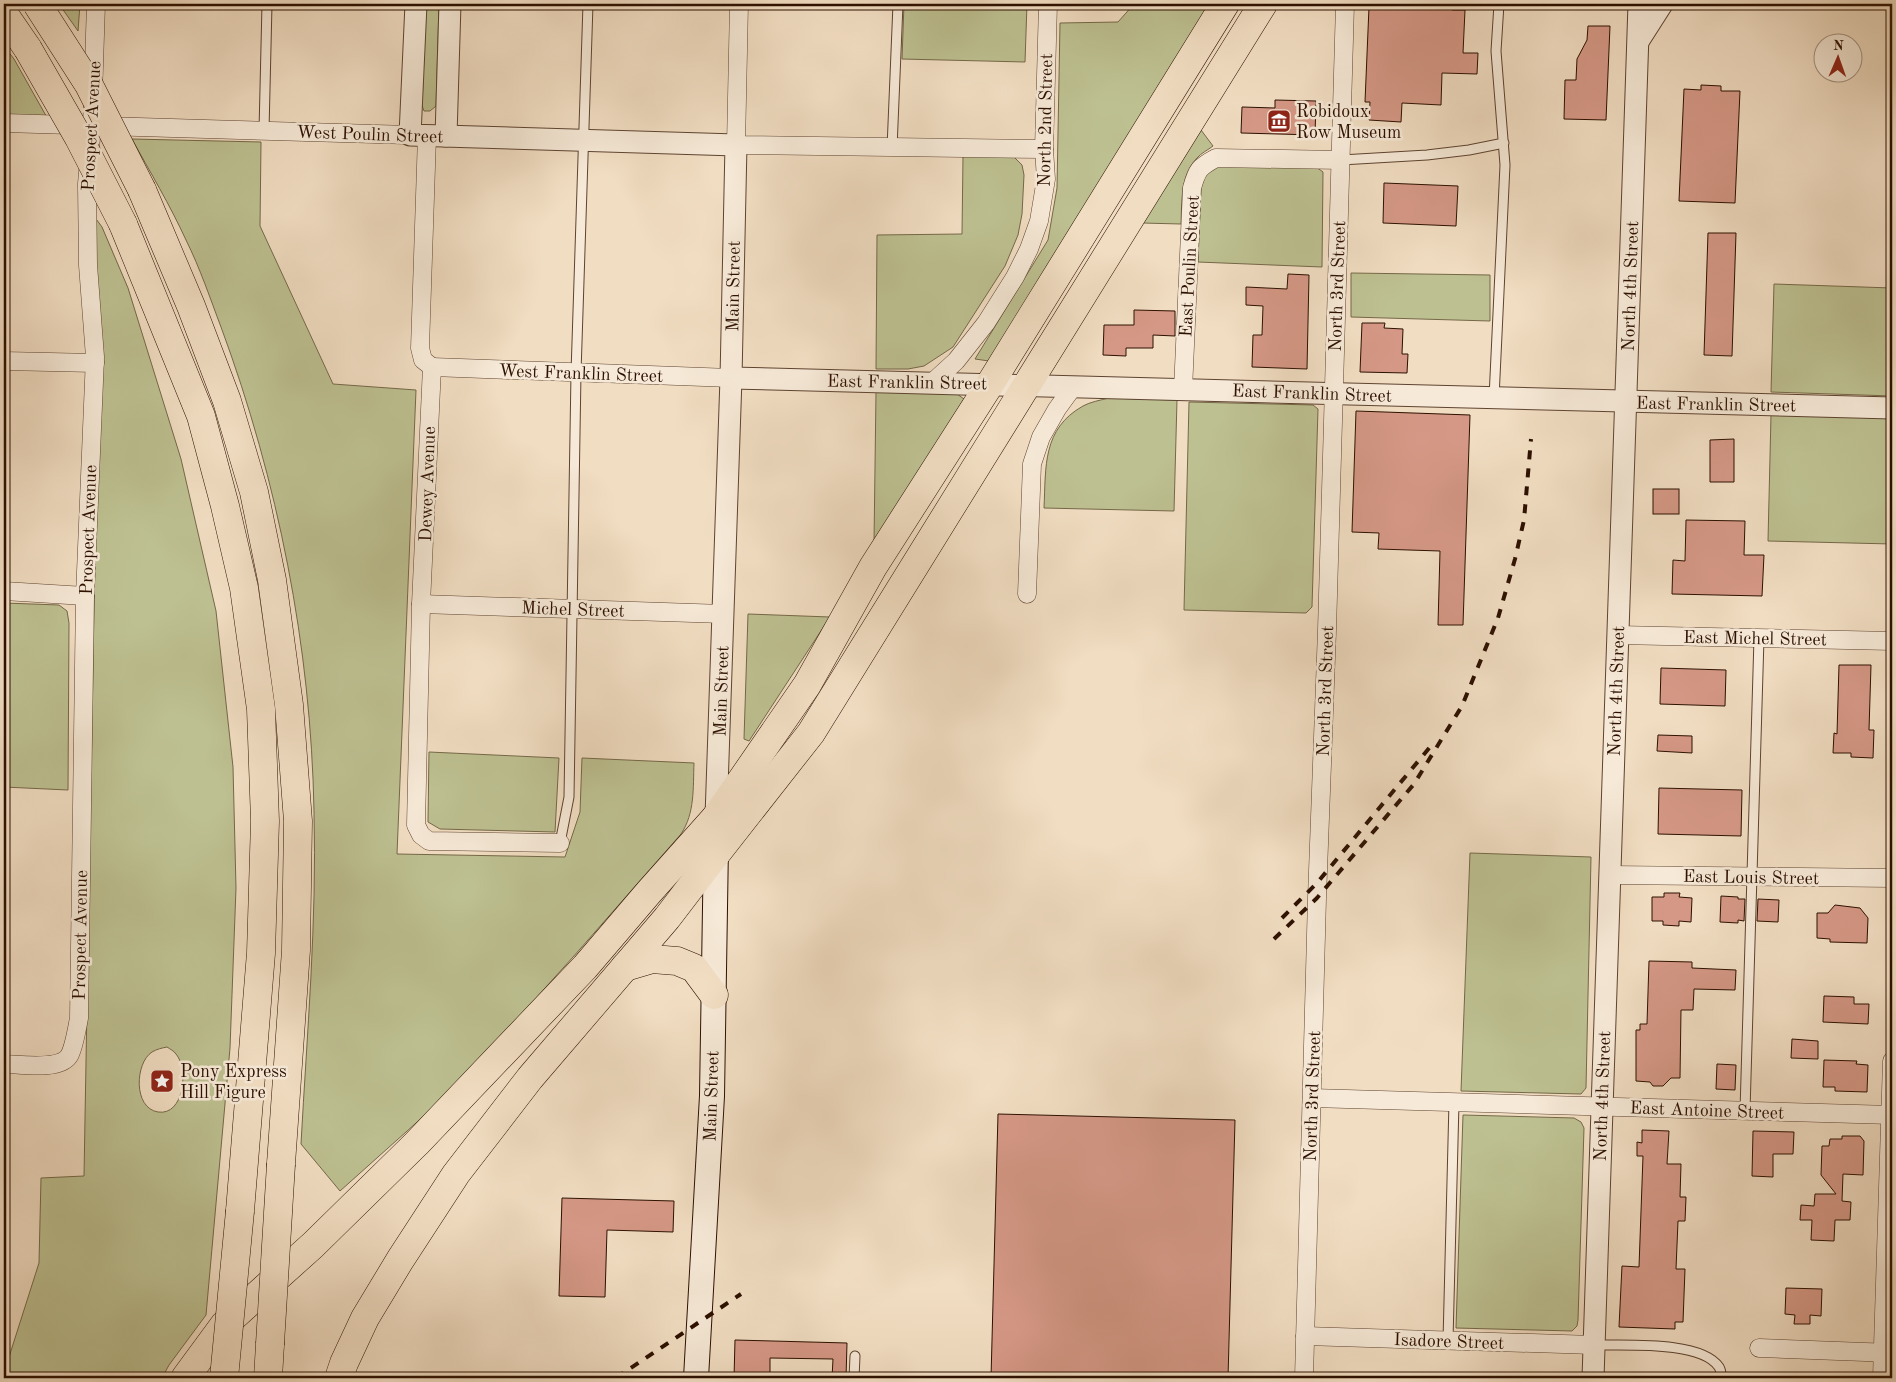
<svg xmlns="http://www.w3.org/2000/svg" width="1896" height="1382" font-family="'Old Standard TT',serif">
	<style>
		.green { fill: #bdc091; stroke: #756848; fill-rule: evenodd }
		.building { fill: #d59886; stroke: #2d1000 }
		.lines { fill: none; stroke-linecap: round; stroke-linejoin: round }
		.service-casing { stroke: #5e4330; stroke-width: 11 }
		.minor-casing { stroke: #5e4330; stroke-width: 19 }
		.tertiary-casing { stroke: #5e4330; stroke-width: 23 }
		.secondary-casing { stroke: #2d1000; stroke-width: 26 }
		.primary-casing { stroke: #2d1000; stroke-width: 29 }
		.motorway-casing { stroke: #2d1000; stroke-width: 29 }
		.service { stroke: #f6e9d7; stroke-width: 9 }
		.minor { stroke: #f6e9d7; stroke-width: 18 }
		.tertiary { stroke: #f6e9d7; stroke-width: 21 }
		.secondary { stroke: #f6e9d7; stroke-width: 24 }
		.primary { stroke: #f1ddc2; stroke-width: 28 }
		.motorway { stroke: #f1ddc2; stroke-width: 28 }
		.rail { stroke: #2d1000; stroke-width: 4; stroke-dasharray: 9 9; stroke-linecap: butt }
		.motorway-bridge-casing { stroke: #2d1000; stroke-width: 29; stroke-linecap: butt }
		.motorway-bridge { stroke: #f1ddc2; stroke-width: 28 }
		.labels { text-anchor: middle; stroke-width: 5; stroke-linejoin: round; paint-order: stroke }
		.poi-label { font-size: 18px; fill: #2d1000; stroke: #f6e9d7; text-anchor: start }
		.street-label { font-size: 18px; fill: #2d1000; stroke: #f6e9d7 }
	</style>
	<rect width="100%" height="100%" fill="#f1ddc2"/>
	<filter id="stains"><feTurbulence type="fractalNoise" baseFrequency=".004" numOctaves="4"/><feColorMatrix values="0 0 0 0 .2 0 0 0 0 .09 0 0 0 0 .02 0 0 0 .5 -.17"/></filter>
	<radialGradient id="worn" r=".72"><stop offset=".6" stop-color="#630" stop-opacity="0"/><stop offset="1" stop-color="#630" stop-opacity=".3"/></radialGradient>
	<g class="green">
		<polygon points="59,4 80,4 78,31"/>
		<polygon points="426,4 439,4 436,106 430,111 424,111 422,105"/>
		<polygon points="904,4 1027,4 1025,62 902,59"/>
		<polygon points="1134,4 1209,4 989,361 975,359 1048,240 1057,188 1060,23 1118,22"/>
		<polygon points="4,46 14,59 49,121 4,119"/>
		<path d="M1201,130l12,16c-5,4 -12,7 -16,12 -17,17 -15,44 -16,66l-39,-1z"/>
		<path d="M132,139l129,3 -1,84 73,158 83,6 -19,464 168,3 15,-45 2,-54 112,5c-1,25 1,50 -13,71l-108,123 -119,132 -114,102 -39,-47c6,-111 16,-222 13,-333 -3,-164 -36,-330 -93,-484 -11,-29 -21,-59 -35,-87 -16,-35 -36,-68 -54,-101z"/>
		<polygon points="963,156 1014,157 1022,165 1024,175 1022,214 1018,235 1005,266 953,347 924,366 908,369 876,369 877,235 962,234"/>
		<polygon points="1219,166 1316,167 1323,172 1322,267 1198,262 1201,187 1206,173"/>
		<path d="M91,212l11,15 26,61 53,171 35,152 17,156 3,121 -6,160 -24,267 -37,50 -7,13h-158v-22l5,1 30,-94 2,-85 43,-2 15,-850zM167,1047c3,2 7,4 9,7 13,15 8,62 -18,58 -25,-4 -23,-49 -6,-60 5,-3 10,-4 15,-5z"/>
		<polygon points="1351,273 1490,275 1490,321 1351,317"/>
		<polygon points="1774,284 1892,288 1892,396 1771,392"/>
		<polygon points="876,392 957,394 964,399 874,543"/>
		<path d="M1109,398l68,2 -3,111 -130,-3c2,-41 -2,-79 39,-102 7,-4 18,-6 26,-8z"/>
		<polygon points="1189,402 1313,405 1318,409 1312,607 1306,613 1184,610"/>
		<polygon points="1771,415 1888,418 1892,421 1892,544 1768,541"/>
		<polygon points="4,603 59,605 67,611 69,623 68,790 4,787"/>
		<polygon points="748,614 830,617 749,741 744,739"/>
		<polygon points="429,752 559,758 555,832 440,829 428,822"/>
		<polygon points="1470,853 1591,857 1586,1088 1581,1094 1461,1091"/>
		<polygon points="1463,1115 1574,1118 1581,1122 1584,1128 1578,1320 1577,1326 1572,1331 1456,1328"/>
	</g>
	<g class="building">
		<polygon points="1427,4 1453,4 1452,10 1465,10 1463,53 1478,53 1477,74 1442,73 1441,105 1402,103 1401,122 1369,120 1370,102 1365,102 1369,7 1427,9"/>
		<polygon points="1588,26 1610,26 1606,120 1564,119 1565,80 1576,80 1577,59 1587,40"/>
		<polygon points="1701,85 1721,86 1721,91 1740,91 1735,203 1679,201 1684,89 1701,90"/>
		<polygon points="1275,100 1316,101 1315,135 1241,133 1242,107 1275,108"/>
		<polygon points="1384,183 1458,186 1456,226 1383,223"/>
		<polygon points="1708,233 1736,233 1732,356 1704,355"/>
		<polygon points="1288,274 1309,275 1307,369 1252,367 1253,335 1262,335 1263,306 1246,305 1246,287 1287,289"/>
		<polygon points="1134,310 1175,311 1175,336 1153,335 1153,348 1126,348 1126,356 1103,355 1104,325 1134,325"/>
		<polygon points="1362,323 1385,323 1384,328 1403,329 1402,354 1408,354 1407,373 1360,372"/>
		<polygon points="1356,411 1470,415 1463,625 1438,625 1440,551 1378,549 1379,533 1352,532"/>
		<polygon points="1734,439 1734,482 1710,482 1710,440"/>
		<rect x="1653" y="489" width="26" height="25"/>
		<polygon points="1686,520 1745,521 1744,555 1764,555 1762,596 1672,594 1673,560 1685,561"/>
		<polygon points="1839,665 1871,665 1869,730 1874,730 1873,758 1851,757 1851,753 1833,753 1834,733 1837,734"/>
		<polygon points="1661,668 1726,670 1725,706 1660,704"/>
		<polygon points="1658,735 1692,736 1692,753 1657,751"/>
		<polygon points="1659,788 1742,790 1741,836 1658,834"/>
		<polygon points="1664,893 1680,893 1679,897 1692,898 1691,922 1679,921 1679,926 1663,925 1663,921 1652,921 1652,897 1664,897"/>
		<polygon points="1721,896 1738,897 1738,899 1745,899 1744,921 1738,920 1738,923 1720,922"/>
		<polygon points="1758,899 1779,900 1778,922 1757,921"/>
		<polygon points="1835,905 1860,908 1868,918 1867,943 1830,942 1830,939 1817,938 1817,913 1828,913"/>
		<polygon points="1649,961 1692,962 1692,968 1736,970 1735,990 1694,989 1693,1010 1681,1010 1680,1078 1671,1078 1663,1086 1653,1086 1650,1082 1636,1081 1636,1030 1640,1030 1640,1024 1647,1024"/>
		<polygon points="1824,996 1854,997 1854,1004 1869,1004 1868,1024 1823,1022"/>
		<polygon points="1792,1039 1818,1041 1818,1059 1791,1058"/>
		<polygon points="1824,1060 1857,1061 1856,1064 1868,1065 1867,1092 1835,1091 1835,1087 1823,1087"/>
		<polygon points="1717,1064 1736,1065 1735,1090 1716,1089"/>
		<polygon points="998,1114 1235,1120 1228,1378 991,1378"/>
		<polygon points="1642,1130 1669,1131 1667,1164 1681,1164 1680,1197 1686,1197 1685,1221 1678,1221 1676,1269 1685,1269 1683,1322 1675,1322 1675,1329 1619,1327 1622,1266 1639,1267 1643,1156 1637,1156 1637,1142 1642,1143"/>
		<polygon points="1753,1131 1794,1132 1793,1154 1773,1154 1773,1177 1752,1176"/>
		<polygon points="1842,1136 1860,1136 1864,1141 1863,1175 1843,1174 1842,1201 1851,1202 1850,1220 1835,1220 1834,1241 1811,1240 1812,1220 1800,1220 1801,1205 1814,1206 1815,1194 1836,1194 1821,1175 1822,1146 1829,1146 1830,1139 1842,1139"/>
		<polygon points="562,1198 674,1201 673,1232 607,1230 605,1297 559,1296"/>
		<polygon points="1786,1288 1822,1289 1821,1316 1810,1315 1810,1324 1794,1324 1795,1315 1785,1314"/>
		<polygon points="735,1340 847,1343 846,1378 832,1378 833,1359 770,1358 770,1378 734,1378"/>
	</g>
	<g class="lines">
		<g class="service-casing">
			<g id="service">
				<polyline points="264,131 267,4"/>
				<polyline points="892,148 898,4"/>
				<polyline points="1341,160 1427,155 1469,150 1504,143"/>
				<polyline points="1494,398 1505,165 1496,51 1499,4"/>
				<polyline points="560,843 569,797 576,373 588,4"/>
				<polyline points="1745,1111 1759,638"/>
				<polyline points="1448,1341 1454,1102"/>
				<path d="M1594,1345c29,1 107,-5 125,22 2,3 2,8 3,11"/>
				<polyline points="854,1378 855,1356"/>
			</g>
		</g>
		<g class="minor-casing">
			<g id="minor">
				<polyline points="739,4 736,145 1044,149"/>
				<polyline points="4,123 410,135"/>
				<polyline points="427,136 420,348 423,360 432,367 421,604 416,825 421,835 429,841 560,843"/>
				<polyline points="4,361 95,363"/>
				<polyline points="432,367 731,378"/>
				<polyline points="933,382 956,361 986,323 1015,277 1029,249 1039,221 1046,179 1044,149 1048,4"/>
				<path d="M1183,390l9,-202c5,-18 7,-21 24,-30l125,2"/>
				<polyline points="4,591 85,596"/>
				<polyline points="1027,594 1032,464 1041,437 1057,409 1073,387"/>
				<polyline points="421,604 724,614"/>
				<polyline points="1618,635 1892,641"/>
				<polyline points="1610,875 1892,878"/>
				<path d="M4,1064c15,0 55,7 65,-8 5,-8 8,-28 10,-38l6,-422 10,-239 -7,-92 -1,-81 5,-58 4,-122"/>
				<polyline points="1312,1098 1892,1115"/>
				<polyline points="1305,1336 1594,1345"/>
				<polyline points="1759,1348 1892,1353"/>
				<polyline points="1304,1378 1317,898 1327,630 1345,4"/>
				<polyline points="1882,1378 1892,1061"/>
			</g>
		</g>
		<g class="tertiary-casing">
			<g id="tertiary">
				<polyline points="416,4 410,135 736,145 731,378 716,817"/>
				<polyline points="1639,40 1662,4"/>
				<polyline points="446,136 450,4"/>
				<polyline points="731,378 1892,408"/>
				<polyline points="1593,1378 1639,4"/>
			</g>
		</g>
		<g class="secondary-casing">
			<polyline id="secondary" points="696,1378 712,1096 716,845"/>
		</g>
		<g class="primary-casing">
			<g id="primary">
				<polyline points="716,817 807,685 873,567 990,384 1225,4"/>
				<polyline points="716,854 811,733 1263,4"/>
			</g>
		</g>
		<g class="motorway-casing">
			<g id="motorway">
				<polyline points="4,14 28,49"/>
				<polyline points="142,190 191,306 227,401 254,492 272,580 289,705 298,821 296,950 281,1164"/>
				<polyline points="123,224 201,416 225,506 244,588 261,709 265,821 261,953 240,1211"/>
				<polyline points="625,967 652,959 677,961 694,968 714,995"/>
				<polyline points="185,1378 224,1325 313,1245 417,1143 585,967 649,892 716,817"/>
				<polyline points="268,1378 270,1344"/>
				<polyline points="339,1378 344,1363 365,1318 400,1260 456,1174 530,1078 667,918 716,854"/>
			</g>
		</g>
		<use href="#service" class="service"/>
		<use href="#minor" class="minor"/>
		<use href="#tertiary" class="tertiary"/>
		<use href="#secondary" class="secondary"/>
		<use href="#primary" class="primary"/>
		<use href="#motorway" class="motorway"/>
		<g class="rail">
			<polyline points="1282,918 1317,883 1430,747"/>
			<polyline points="1274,939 1317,898 1414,784 1462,706 1498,618 1515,559 1524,520 1531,439"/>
			<polyline points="616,1378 741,1294"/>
		</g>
		<g class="motorway-bridge-casing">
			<g id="motorway-bridge">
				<polyline points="37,4 89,85 142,190"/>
				<polyline points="28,49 79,138 123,224"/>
				<polyline points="270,1344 281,1164"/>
				<polyline points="224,1378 240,1211"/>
			</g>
		</g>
		<use href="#motorway-bridge" class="motorway-bridge"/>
	</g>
	<defs>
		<g id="museum-square" transform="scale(1.25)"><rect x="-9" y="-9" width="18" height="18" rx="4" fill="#8f2418" stroke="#f6e9d7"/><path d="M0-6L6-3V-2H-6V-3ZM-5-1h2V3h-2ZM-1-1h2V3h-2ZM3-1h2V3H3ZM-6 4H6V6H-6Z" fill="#fff"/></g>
		<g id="sight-square" transform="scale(1.25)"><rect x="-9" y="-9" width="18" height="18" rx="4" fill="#8f2418" stroke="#f6e9d7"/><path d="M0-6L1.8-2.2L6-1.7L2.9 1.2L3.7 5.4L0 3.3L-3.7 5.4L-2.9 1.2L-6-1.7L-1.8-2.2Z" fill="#fff"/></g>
	</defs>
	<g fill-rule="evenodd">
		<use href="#museum-square" x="1279" y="121"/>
		<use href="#sight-square" x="162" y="1081"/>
	</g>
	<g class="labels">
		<g class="poi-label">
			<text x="1296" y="117">Robidoux<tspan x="1296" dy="21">Row Museum</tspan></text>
			<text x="180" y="1077">Pony Express<tspan x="180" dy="21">Hill Figure</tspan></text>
		</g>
		<g class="street-label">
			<text transform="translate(1045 120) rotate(-89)" y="6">North 2nd Street</text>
			<text transform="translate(91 126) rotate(-87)" y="6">Prospect Avenue</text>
			<text transform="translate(370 134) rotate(2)" y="6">West Poulin Street</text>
			<text transform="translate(1189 266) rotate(-87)" y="6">East Poulin Street</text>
			<text transform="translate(733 286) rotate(-89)" y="6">Main Street</text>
			<text transform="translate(1337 286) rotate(-88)" y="6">North 3rd Street</text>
			<text transform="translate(1630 286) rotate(-88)" y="6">North 4th Street</text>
			<text transform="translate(581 373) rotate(2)" y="6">West Franklin Street</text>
			<text transform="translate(907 382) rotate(1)" y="6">East Franklin Street</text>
			<text transform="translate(1312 393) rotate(2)" y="6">East Franklin Street</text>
			<text transform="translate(1716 404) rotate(1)" y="6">East Franklin Street</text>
			<text transform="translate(427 484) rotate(-88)" y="6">Dewey Avenue</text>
			<text transform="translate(88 530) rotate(-88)" y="6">Prospect Avenue</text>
			<text transform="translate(573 609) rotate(2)" y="6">Michel Street</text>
			<text transform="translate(1755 638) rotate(1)" y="6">East Michel Street</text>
			<text transform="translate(721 691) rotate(-88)" y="6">Main Street</text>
			<text transform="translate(1325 691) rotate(-88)" y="6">North 3rd Street</text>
			<text transform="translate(1616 691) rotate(-88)" y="6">North 4th Street</text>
			<text transform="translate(1751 877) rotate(1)" y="6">East Louis Street</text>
			<text transform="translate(80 935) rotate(-89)" y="6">Prospect Avenue</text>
			<text transform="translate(711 1096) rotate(-88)" y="6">Main Street</text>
			<text transform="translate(1312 1096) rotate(-88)" y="6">North 3rd Street</text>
			<text transform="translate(1602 1096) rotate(-88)" y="6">North 4th Street</text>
			<text transform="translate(1707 1110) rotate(2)" y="6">East Antoine Street</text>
			<text transform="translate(1449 1341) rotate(2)" y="6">Isadore Street</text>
		</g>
	</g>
	<rect width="1896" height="1382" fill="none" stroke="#f1ddc2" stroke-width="20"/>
	<rect x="5" y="5" width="1886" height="1372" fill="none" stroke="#2d1000" stroke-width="2.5"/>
	<rect x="10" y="10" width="1876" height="1362" fill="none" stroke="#2d1000"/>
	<g transform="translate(1838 58) rotate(2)"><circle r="24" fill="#f6e9d7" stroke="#a69281"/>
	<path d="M0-4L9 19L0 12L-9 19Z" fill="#8f2418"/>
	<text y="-8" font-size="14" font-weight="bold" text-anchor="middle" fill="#2d1000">N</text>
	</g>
	<rect width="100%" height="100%" filter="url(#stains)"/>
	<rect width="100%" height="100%" fill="url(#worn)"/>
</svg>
